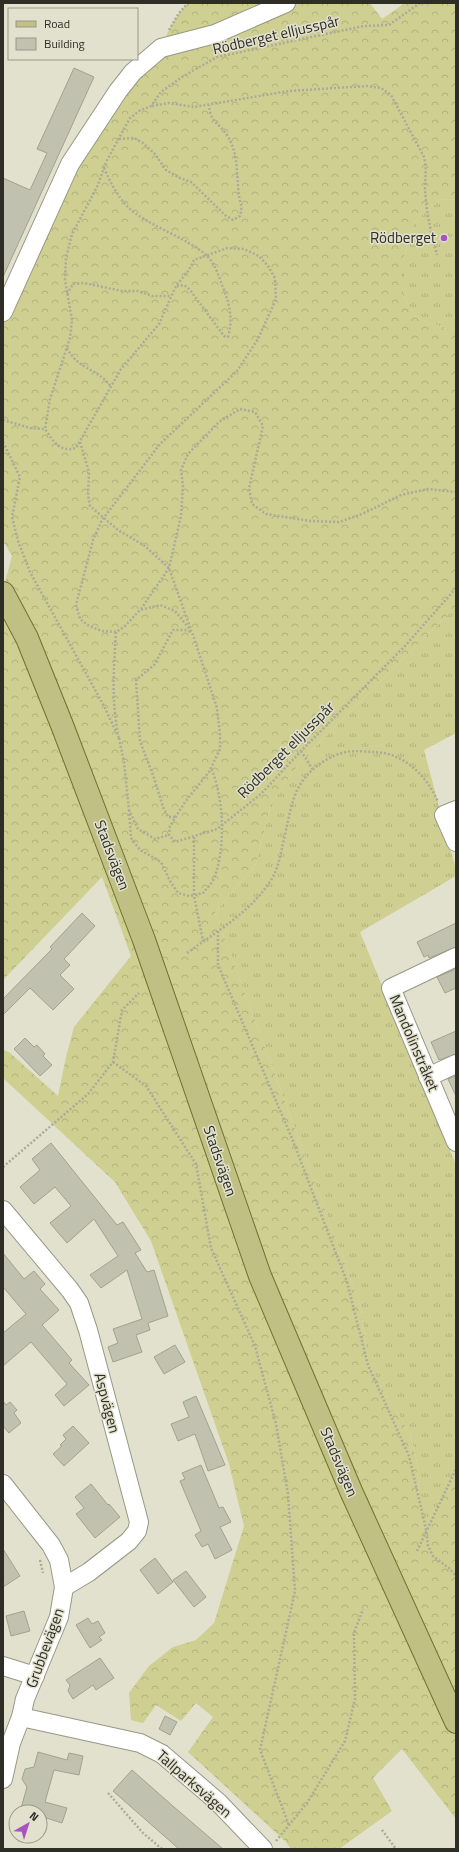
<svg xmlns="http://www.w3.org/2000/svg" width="459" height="1852" font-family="'Titillium Web',sans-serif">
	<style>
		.grass { fill: url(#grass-tufts) }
		.forest { fill: url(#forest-crowns) }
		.building { fill: #c0c1af; stroke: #a2a291 }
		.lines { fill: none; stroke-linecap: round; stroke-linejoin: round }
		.minor-casing { stroke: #989887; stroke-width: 20 }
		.major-casing { stroke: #72712e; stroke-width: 24 }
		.path { stroke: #abab9b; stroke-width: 2.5; stroke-dasharray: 2 2; stroke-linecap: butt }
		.minor { stroke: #fff; stroke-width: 18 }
		.major { stroke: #c0bf84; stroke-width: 22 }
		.poi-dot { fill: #a953c1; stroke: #e1e1ce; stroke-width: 1.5 }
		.labels { text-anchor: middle; stroke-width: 3; stroke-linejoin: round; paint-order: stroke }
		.street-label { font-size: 15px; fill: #2e2e27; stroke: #e1e1ce }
		.poi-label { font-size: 15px; fill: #2e2e27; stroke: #e1e1ce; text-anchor: end }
	</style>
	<defs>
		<pattern id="grass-tufts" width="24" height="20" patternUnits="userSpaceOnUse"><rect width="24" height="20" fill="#cecf90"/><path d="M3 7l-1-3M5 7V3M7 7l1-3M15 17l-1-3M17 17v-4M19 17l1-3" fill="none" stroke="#b1b27c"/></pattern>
		<pattern id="forest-crowns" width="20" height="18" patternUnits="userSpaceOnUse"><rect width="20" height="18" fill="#cecf90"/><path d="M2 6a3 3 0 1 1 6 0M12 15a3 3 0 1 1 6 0" fill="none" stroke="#b1b27c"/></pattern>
	</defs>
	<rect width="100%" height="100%" fill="#e1e1ce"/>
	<g class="grass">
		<polygon points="441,199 456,200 456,327 451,330 417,318 403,295 403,260 414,222"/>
		<polygon points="456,606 456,733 424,750 456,870 456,876 360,932 456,1165 456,1469 426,1529 419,1500 417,1462 410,1433 368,1365 361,1307 215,912 256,864 272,801 301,761"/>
	</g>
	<path class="forest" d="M188,3h182l12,16 23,-16h51v197l-15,-1 -27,23 -11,38v35l14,23 34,12 5,-3v279l-155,155 -29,40 -16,63 -41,48 146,395 7,58 42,68 7,29 2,38 7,28 30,-59v350l-54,-70 -29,29 19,33 -53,38h-48l-5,-7 -98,-90 25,-35 -17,-14 -15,18 -25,-16 -13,18 -12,-3 -2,-27 20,-27 24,-19 23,-7 18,-17 30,-97 -15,-62 -78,-223 -36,-59 -112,-104v-28l6,2 49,44 8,-39 8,-30 57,-71 -29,-79 -99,103v-390l9,-34 -9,-15v-229l67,-148 91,-116c7,-17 14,-32 27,-45z"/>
	<g class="building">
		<polygon points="74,68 94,77 3,277 3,178 30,190 47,153 37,149"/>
		<polygon points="82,913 95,926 64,959 70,965 60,975 74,989 53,1010 30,988 3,1015 3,999 52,949 50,947"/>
		<polygon points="456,923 456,947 429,958 428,955 424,957 417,942"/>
		<polygon points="456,969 456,988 445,993 437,977"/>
		<polygon points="456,1031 456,1054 439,1060 431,1042"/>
		<polygon points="25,1038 34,1047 37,1045 45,1054 43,1056 52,1065 40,1076 14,1049"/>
		<polygon points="456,1076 456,1096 448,1079"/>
		<polygon points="51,1143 117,1225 123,1222 141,1250 135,1253 147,1272 154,1270 168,1316 148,1323 150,1330 136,1335 142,1352 113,1362 108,1347 118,1343 113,1329 142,1319 127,1270 101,1288 90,1275 118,1256 94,1219 67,1243 50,1223 71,1206 55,1187 34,1204 20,1187 40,1170 32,1159"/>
		<polygon points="3,1253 24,1279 34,1271 45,1284 40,1289 59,1310 42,1325 72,1360 69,1363 89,1385 64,1406 55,1395 67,1384 31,1342 3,1366 3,1333 26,1314 3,1287"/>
		<polygon points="175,1345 185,1362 164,1374 154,1357"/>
		<polygon points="196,1396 225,1465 208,1471 195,1434 178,1441 171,1424 189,1417 183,1402"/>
		<polygon points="3,1401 6,1405 10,1402 17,1410 14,1413 21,1423 9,1433 3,1426"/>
		<polygon points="73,1426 89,1443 64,1466 53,1454 62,1446 60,1445 66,1439 63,1435"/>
		<polygon points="201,1465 219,1508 223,1507 231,1522 220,1527 232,1550 215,1559 208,1544 202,1547 195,1535 201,1531 180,1481 185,1479 182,1473"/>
		<polygon points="91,1484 108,1505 109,1504 120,1517 95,1538 76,1514 84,1508 75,1497"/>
		<polygon points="3,1549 20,1576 3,1587"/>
		<polygon points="155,1558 173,1582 158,1594 140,1570"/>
		<polygon points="186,1571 206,1597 194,1607 173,1580"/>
		<polygon points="24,1611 30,1631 11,1636 6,1616"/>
		<polygon points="88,1618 92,1624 98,1621 105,1633 99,1637 102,1640 90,1648 76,1625"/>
		<polygon points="100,1658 114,1678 96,1690 93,1685 73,1699 68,1691 70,1685 66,1680"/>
		<polygon points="165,1716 177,1722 170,1735 159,1729"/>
		<polygon points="38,1752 67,1760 69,1753 83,1756 79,1775 54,1770 45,1802 67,1808 62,1823 40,1816 40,1812 20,1812 27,1787 22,1779 25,1769 34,1767"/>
		<polygon points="132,1770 174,1807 223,1849 179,1849 113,1791"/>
	</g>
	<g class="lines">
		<g class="minor-casing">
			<g id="minor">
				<polyline points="3,312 70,164 118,91 133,72 161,48 215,34 286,3"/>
				<polyline points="456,810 444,815 456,842"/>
				<polyline points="456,957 391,988 456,1142"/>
				<polyline points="428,1077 456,1064"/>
				<polyline points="3,1210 70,1290 79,1303 88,1330 139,1522 137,1531 129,1541 89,1572 64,1587"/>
				<polyline points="3,1484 51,1545 59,1560 64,1587 59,1617 25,1699 21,1717 11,1743 3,1779"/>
				<polyline points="3,1666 35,1676"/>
				<polyline points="21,1717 140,1743 162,1754 218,1802 263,1849"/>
			</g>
		</g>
		<g class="major-casing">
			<polyline id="major" points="3,593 27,638 62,725 144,940 260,1276 351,1491 456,1722"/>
		</g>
		<g class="path">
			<path d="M420,3l-31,22 -25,1 -147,31 -35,20 -21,15 -10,14 -12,5 -9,7 -24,44 -8,23 -26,49 -6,24 -1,22 7,40 -2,18 -20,61 -5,30c8,12 15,24 31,19l45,-79 38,-45 17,-38 13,-16 5,-10 33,-12 17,1 15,7 9,10 7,12 1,21 -18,40 -21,32 -77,73 -58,76 -9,20 -17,65 4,14 9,7 13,5 14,1 8,-5 16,-17 20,-5 15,6 17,21 25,76 3,26v15l-11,23 -24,30 -15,24 -1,9 6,7 42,-13 44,-35 40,-43 104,-105 51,-58"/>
			<polyline points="169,30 179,13 188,3"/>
			<path d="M152,106l17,-3 25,4 95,-16 78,-5 14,2 10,7 33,62c3,11 1,20 1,31 1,23 6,45 12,67"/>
			<path d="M119,139l15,-1 9,5 12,11 11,16 14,8 11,4 34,33 8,5 7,-4c3,-11 0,-11 -1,-21 -3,-21 0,-41 -12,-60 -9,-13 -17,-13 -18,-30"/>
			<path d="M104,168c7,16 16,34 31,45 20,15 53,26 71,42 10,9 13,23 18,35 6,16 9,30 4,47l-4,-1 -34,-46 -6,-5 -7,1"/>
			<polyline points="67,294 73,284 84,283 122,291 138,291 152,296 171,296"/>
			<path d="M67,348c11,22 31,20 44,39"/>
			<polyline points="3,420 30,428 45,429"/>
			<polyline points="3,442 20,477 12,517 18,541 30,572 104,706 119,738"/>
			<polyline points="80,442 89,472 88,495 90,506 118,530 145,546 169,568 191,630"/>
			<polyline points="141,609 169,568 181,516 183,486 181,470 188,454 219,422 240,409 255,412 263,426 249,488 252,504 266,514 310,521 339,522 362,514 401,495 428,489 456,492"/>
			<path d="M116,632c-2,34 -5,67 2,101"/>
			<polyline points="119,738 124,762 129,810 138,829 155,839 169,835"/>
			<polyline points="301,751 313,770"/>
			<path d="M129,810l2,28 9,12 21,12 9,19 8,12 11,3 14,-3c3,-4 9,-9 11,-15 12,-29 10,-81 -3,-110"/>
			<polyline points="175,817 168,817 163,807 154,778 140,741 136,680 154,665 173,630 185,630 191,632"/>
			<polyline points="194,837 194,896 203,941"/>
			<polyline points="218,931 218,965 291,1136 347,1282 368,1365 409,1456 426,1529 428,1546 433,1556 450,1569 456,1576"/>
			<path d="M187,953c29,-21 62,-40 82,-70 9,-12 11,-26 14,-40 5,-18 7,-42 17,-58 9,-16 28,-29 46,-33 9,-2 21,0 30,0 29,2 51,24 62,50"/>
			<polyline points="113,1062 146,1086 196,1164 211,1248 255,1346 276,1424 288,1494 295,1591 260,1750 289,1825"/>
			<polyline points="3,1167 88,1094 113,1062 122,1010 139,993"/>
			<polyline points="417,1551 456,1469"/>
			<polyline points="40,1560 43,1573"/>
			<polyline points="108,1793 143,1833 162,1849"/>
			<polyline points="382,1830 396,1849"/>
			<polyline points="276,1841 307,1803 345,1741 355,1699 354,1633 363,1609"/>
		</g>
		<use href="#minor" class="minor"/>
		<use href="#major" class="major"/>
	</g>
	<circle class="poi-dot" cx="444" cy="238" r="4"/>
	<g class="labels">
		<g class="street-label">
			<text transform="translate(276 35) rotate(-13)" y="5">Rödberget elljusspår</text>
			<text transform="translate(286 750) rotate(-45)" y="5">Rödberget elljusspår</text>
			<text transform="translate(112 855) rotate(69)" y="5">Stadsvägen</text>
			<text transform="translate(414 1043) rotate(67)" y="5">Mandolinstråket</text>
			<text transform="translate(220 1161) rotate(71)" y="5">Stadsvägen</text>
			<text transform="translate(107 1403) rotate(75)" y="5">Aspvägen</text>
			<text transform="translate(339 1462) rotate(67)" y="5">Stadsvägen</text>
			<text transform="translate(45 1648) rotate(-70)" y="5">Grubbevägen</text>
			<text transform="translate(194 1784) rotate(41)" y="5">Tallparksvägen</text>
		</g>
		<g class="poi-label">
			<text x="436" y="243">Rödberget</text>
		</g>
	</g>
	<rect width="459" height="1852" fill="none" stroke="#2e2e27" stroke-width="8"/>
	<rect x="8" y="8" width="130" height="52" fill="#e1e1ce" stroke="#99998b"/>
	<rect x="16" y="21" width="20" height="6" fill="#c0bf84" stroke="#99998b"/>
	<text x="44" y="28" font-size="12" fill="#2e2e27">Road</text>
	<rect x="16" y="38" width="20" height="12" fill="#c0c1af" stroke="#99998b"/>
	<text x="44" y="48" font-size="12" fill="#2e2e27">Building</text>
	<g transform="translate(28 1824) rotate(39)"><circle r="19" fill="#e1e1ce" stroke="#99998b"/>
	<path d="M0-3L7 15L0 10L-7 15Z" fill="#a953c1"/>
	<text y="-6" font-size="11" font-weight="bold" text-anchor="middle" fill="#2e2e27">N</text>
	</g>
</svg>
